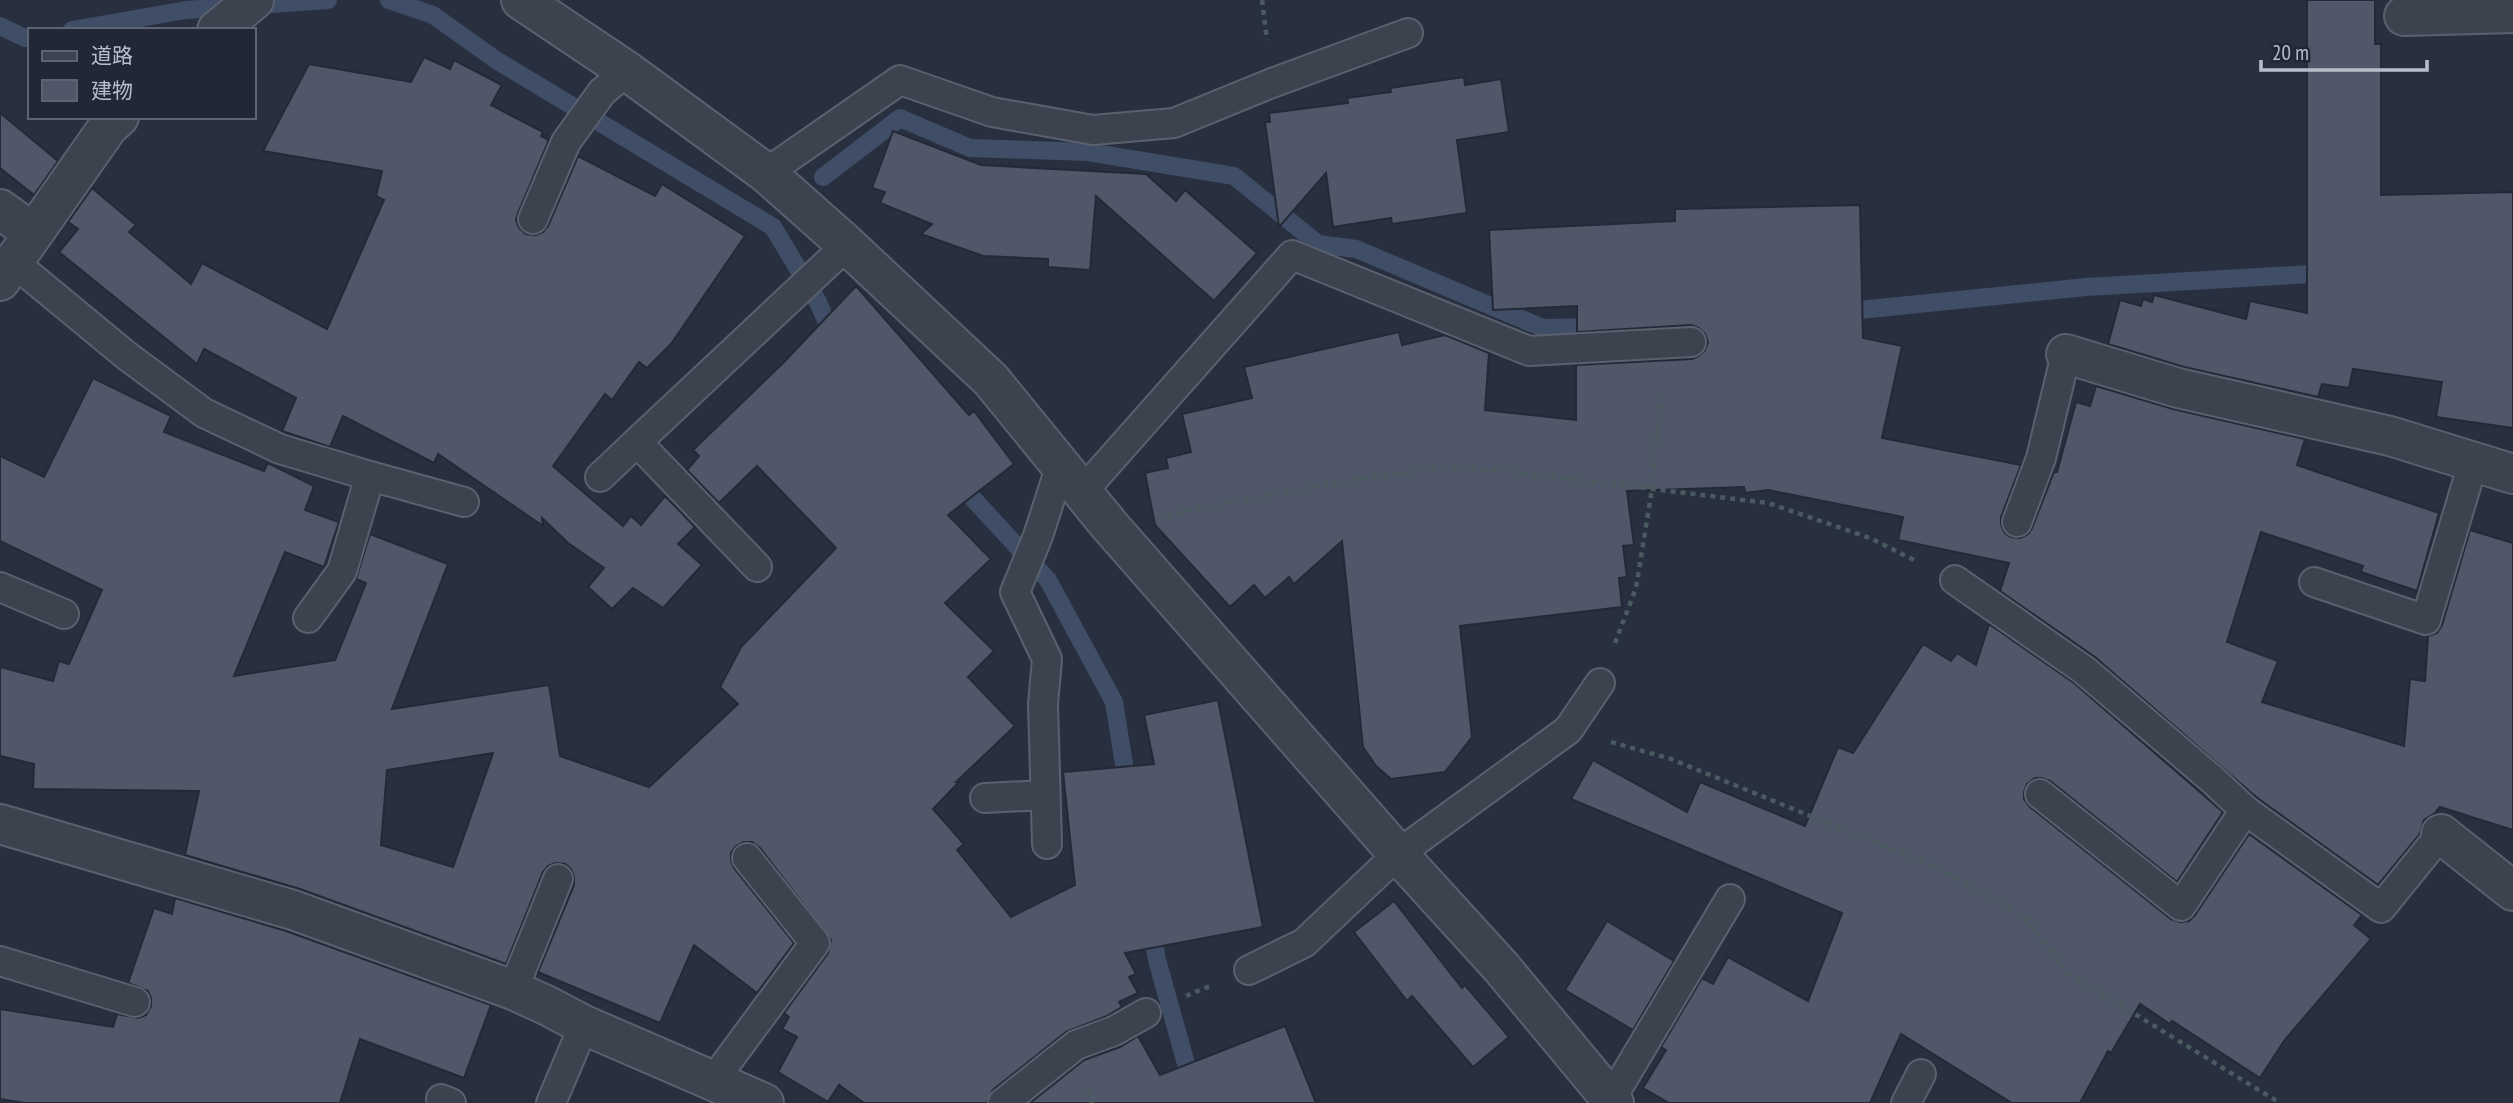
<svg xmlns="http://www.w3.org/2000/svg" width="2513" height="1103" font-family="'PT Sans Narrow','Noto Sans JP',sans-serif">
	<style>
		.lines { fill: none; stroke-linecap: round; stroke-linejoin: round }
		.stream { stroke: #404d67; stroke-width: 18 }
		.building { fill: #4f5768; stroke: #232937; stroke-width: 2; fill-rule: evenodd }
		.service-casing { stroke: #5a606d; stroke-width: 32 }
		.minor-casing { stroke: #5a606d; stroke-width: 42 }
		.tertiary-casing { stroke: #5a606d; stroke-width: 42 }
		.path { stroke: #4a5b5f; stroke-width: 4.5; stroke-dasharray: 5 5; stroke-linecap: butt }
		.service { stroke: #3c434f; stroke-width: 28 }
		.minor { stroke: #3c434f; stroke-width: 38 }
		.tertiary { stroke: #3c434f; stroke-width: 38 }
	</style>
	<rect width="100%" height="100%" fill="#28303f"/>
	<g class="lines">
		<g class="stream">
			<polyline points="389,0 433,15 496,60 773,227 818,302 834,339"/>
			<polyline points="0,26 25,38 30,37"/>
			<polyline points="72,30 186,10 328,0"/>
			<polyline points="823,177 900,118 970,148 1088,152 1234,176 1318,244 1356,249 1543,328 1599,327"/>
			<polyline points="1840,312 2086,287 2329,273"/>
			<polyline points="955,479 1048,580 1114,702 1128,789"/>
			<polyline points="1151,923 1157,960 1197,1103"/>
		</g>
	</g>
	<g class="building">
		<polygon points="2307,0 2375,0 2375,44 2381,44 2381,195 2513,192 2513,428 2436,417 2442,382 2353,369 2349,388 2322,384 2318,397 2184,367 2108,344 2120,300 2141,306 2143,299 2152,302 2154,295 2246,319 2250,301 2307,313"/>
		<polygon points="424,57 450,69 454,60 502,85 491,105 543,132 541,136 549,140 518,213 516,220 519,228 526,234 536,235 543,232 548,226 578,156 655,196 662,184 745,236 671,344 647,368 639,362 612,400 605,394 553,466 623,526 631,516 641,525 665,496 695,527 678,544 702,565 663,608 633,588 612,609 588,587 604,568 568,543 542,518 543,526 438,454 434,463 343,416 330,447 282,431 296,398 204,349 197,364 59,252 78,229 68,222 92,188 136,225 129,232 191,284 202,263 327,329 384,200 376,196 382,171 263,151 309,64 411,82"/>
		<polygon points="1464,77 1465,85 1501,79 1509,132 1457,140 1467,213 1392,224 1391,218 1333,227 1326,173 1279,227 1265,122 1270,122 1269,113 1348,103 1347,98 1391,92 1390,88"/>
		<polygon points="0,113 58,161 34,195 0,168"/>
		<polygon points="893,131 981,165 1146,174 1176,201 1185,190 1257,253 1214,301 1096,196 1090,270 1048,267 1048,259 983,256 921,234 932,224 880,203 885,192 872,188"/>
		<polygon points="1860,205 1863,338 1902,346 1882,438 2021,465 2001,517 2001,525 2005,533 2011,537 2020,538 2028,534 2032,528 2054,472 2057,472 2076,402 2090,406 2096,386 2173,409 2305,439 2297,465 2439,513 2417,591 2361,572 2363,566 2261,532 2227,642 2278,661 2262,702 2404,746 2410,679 2425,681 2428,636 2437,633 2442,625 2470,530 2513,543 2513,830 2440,807 2435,813 2424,820 2420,834 2378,885 2256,797 2095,657 2000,591 2009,563 1898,540 1903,517 1768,490 1745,493 1744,487 1627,491 1634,545 1623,546 1627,577 1619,578 1622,607 1460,626 1472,737 1445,772 1391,779 1376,766 1363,747 1342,541 1294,584 1289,577 1265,598 1254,585 1230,607 1155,525 1145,473 1168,468 1166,458 1191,452 1182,414 1252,398 1244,367 1399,332 1402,345 1445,335 1489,353 1485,410 1576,420 1576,365 1692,359 1699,356 1705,350 1708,342 1705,334 1699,328 1691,325 1577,332 1577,306 1493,310 1489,230 1675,221 1675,209"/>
		<path d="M856,286l113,129 5,-4 40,53 -66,51 43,44 -46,44 49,48 -26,26 47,49 -59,56h3l-26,27 31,35 -7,6 54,67 64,-32 -12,-113 91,-8 -10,-49 74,-15 45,227 -138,26 11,21 -7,3 9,16 -19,9 3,5 -15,9 -41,16 -73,58 -6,13h-123l-25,-18 -11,17 -50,-30 19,-35 -15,-8 7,-12 -5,-4 44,-60 3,-13 -71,-92 -8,-6h-8l-8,4 -5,7v8l3,7 60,75 -37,50 -63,-48 -34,78 -122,-51 36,-87v-8l-3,-8 -6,-5 -10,-1 -7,3 -5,6 -37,92 -206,-75 -115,-34 14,-64 -166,-2 1,-25 -34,-8v-89l53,14 6,-20 10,3 33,-74 -102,-49v-85l44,21 49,-99 78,38 -7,16 100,39 4,-8 46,23 -9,24 34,12 -15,45 -39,-15 -51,124 101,-16 31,-77 -10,-4 14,-45 78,30 -56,145 157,-24 11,71 89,31 89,-83 -18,-17 21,-40 95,-99 -79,-82 -38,37 -32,-33 12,-14 -6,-6 91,-88zM493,753l-40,114 -72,-22 6,-75z"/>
		<polygon points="1989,624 2074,683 2223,812 2177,882 2050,781 2042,778 2035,778 2027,784 2024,792 2024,799 2030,807 2171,919 2180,922 2189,921 2195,915 2249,834 2362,915 2354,925 2371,939 2284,1041 2260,1078 2172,1021 2170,1024 2140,1004 2111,1053 2108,1051 2080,1103 2012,1103 1901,1034 1870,1103 1669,1103 1643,1088 1666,1050 1661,1047 1702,978 1713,984 1728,957 1808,1001 1842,913 1571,799 1593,760 1687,812 1700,782 1805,826 1838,747 1853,753 1923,644 1951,661 1957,653 1976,665"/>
		<polygon points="175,898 286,931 491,1005 464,1078 360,1039 340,1103 25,1103 0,1099 0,1009 113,1027 117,1014 138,1018 146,1015 151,1006 151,998 148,991 128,983 154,908 172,914"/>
		<polygon points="1394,901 1462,988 1465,985 1509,1037 1473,1067 1412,996 1407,1001 1354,932"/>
		<polygon points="1607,921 1674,961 1633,1030 1565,990"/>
		<polygon points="1285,1026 1316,1103 1030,1103 1084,1060 1120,1047 1138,1036 1160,1075"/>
	</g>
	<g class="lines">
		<g class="service-casing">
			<g id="service">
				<polyline points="766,173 900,80 992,112 1093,130 1174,123 1272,83 1408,33"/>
				<polyline points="533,219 566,142 602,92 627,71"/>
				<polyline points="12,261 127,356 204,413 280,449 370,476 342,571 308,618"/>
				<polyline points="370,476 464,502"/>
				<polyline points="600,477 637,442"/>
				<polyline points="1083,491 1292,255 1529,351 1691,342"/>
				<polyline points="2017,522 2041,458 2066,354"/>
				<polyline points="757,567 637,442 847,245"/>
				<polyline points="1955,580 2084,670 2213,780 2245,810 2381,908 2441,834"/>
				<polyline points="2314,582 2426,620 2473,463"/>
				<polyline points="0,587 64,614"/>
				<polyline points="2040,794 2181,906 2245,810"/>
				<polyline points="985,798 1045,795"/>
				<polyline points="1047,844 1043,704 1047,659 1015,592 1038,536 1061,465"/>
				<polyline points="0,961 135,1002"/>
				<polyline points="1249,970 1304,943 1398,854 1568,730 1600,683"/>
				<polyline points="513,990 558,879"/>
				<polyline points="713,1081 815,943 747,858"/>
				<polyline points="441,1099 451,1103"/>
				<polyline points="1611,1099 1730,899"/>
				<polyline points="551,1103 584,1025"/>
				<polyline points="1003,1103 1076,1045 1114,1031 1146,1013"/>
				<polyline points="1906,1103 1921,1074"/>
			</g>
		</g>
		<g class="minor-casing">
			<g id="minor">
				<polyline points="2404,16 2513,13"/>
				<polyline points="217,30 254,0"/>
				<polyline points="0,209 33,233"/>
				<polyline points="0,281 108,127 119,117"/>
				<polyline points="2066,354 2178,388 2390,436 2513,474"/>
				<polyline points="0,824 293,910 513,990 546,1005 584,1025 764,1103"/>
				<polyline points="2441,834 2513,891"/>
			</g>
		</g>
		<g class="tertiary-casing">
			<polyline id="tertiary" points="521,0 627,71 766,173 847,245 991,380 1110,526 1398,854 1501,967 1614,1103"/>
		</g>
		<g class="path">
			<polyline points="1262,0 1267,40"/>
			<polyline points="1166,515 1323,484 1444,468 1496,470 1768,503 1870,538 1916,561"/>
			<polyline points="1615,643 1636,588 1652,489 1661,388"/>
			<polyline points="1611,742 1671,759 1940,869 2024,917 2068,973 2280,1103"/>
			<polyline points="1186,996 1210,986"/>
			<polyline points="1088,1090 1092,1103"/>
		</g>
		<use href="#service" class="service"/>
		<use href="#minor" class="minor"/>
		<use href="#tertiary" class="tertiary"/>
	</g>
	<rect x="28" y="28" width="228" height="91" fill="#212735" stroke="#5e6371" stroke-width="2"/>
	<rect x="42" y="51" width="35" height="10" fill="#3c434f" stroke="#5e6371" stroke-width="2"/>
	<text x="91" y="63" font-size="21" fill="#b9beca">道路</text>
	<rect x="42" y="80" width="35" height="21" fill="#4f5768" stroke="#5e6371" stroke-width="2"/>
	<text x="91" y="98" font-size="21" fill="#b9beca">建物</text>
	<path d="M2261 60v10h166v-10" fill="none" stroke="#b9beca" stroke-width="3.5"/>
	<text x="2272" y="60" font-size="21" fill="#b9beca" stroke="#212735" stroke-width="5" paint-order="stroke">20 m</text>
</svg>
